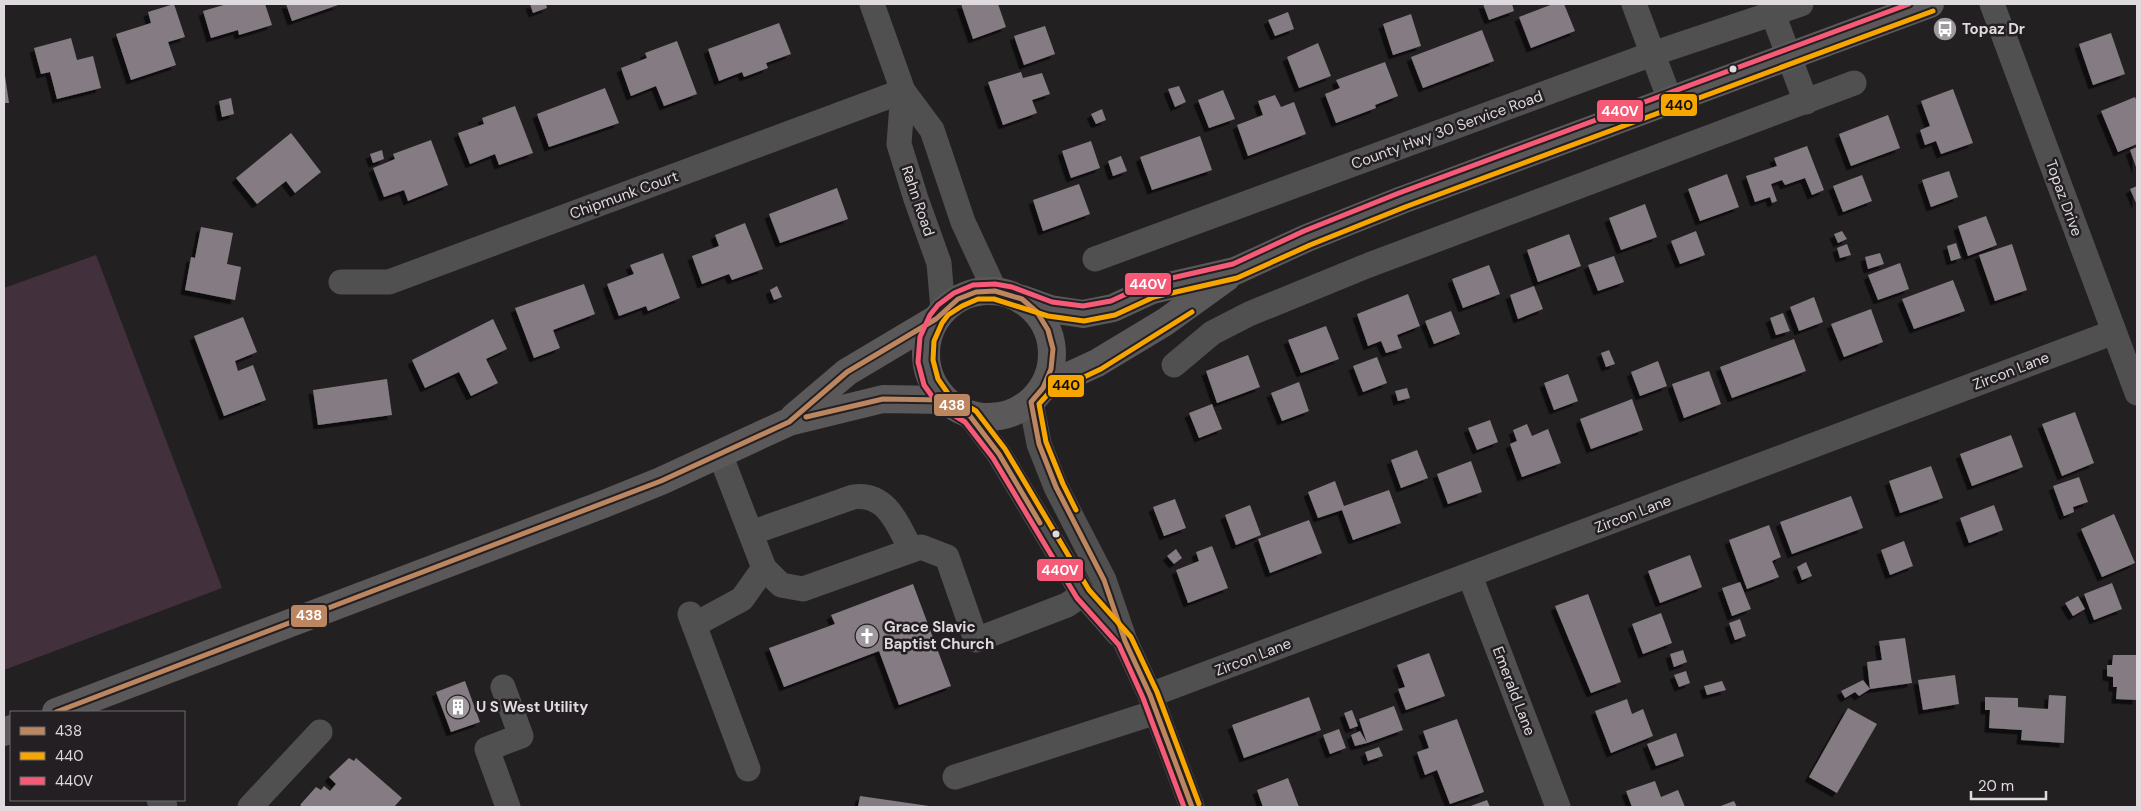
<svg xmlns="http://www.w3.org/2000/svg" width="2141" height="811" font-family="'DM Sans',sans-serif">
	<style>
		.green { fill: #42303d }
		.building { fill: #847c82; filter: url(#shadow) }
		.lines { fill: none; stroke-linecap: round; stroke-linejoin: round }
		.minor { stroke: #515051; stroke-width: 25 }
		.major { stroke: #5a5859; stroke-width: 28 }
		.bus-1-casing { stroke: #241f22; stroke-width: 9 }
		.bus-2-casing { stroke: #241f22; stroke-width: 9 }
		.bus-3-casing { stroke: #241f22; stroke-width: 9 }
		.bus-1 { stroke: #bb8660; stroke-width: 5 }
		.bus-2 { stroke: #f7a600; stroke-width: 5 }
		.bus-3 { stroke: #f75a77; stroke-width: 5 }
		.bus-dot { fill: #dedadd; stroke: #241f22; stroke-width: 2 }
		.labels { text-anchor: middle; stroke-width: 5; stroke-linejoin: round; paint-order: stroke }
		.poi-label { font-size: 15px; font-weight: bold; fill: #dedadd; stroke: #241f22; text-anchor: start }
		.street-label { font-size: 15px; fill: #dedadd; stroke: #241f22 }
		.line-badge { stroke: #241f22; stroke-width: 2 }
		.badge-label { font-size: 14px; text-anchor: middle; font-weight: bold; fill: #fff }
		.pale-badge-label { font-size: 14px; text-anchor: middle; font-weight: bold; fill: #111 }
	</style>
	<defs>
		<filter id="shadow"><feDropShadow dx="-4.5" dy="4.5" stdDeviation="0" flood-color="#0009"/></filter>
	</defs>
	<rect width="100%" height="100%" fill="#232022"/>
	<polygon class="green" points="96,255 222,588 4,670 4,288"/>
	<g class="building">
		<polygon points="174,4 185,37 168,42 176,65 131,80 116,34 151,23 148,12"/>
		<polygon points="227,4 265,4 272,25 239,35 238,30 211,38 203,11"/>
		<polygon points="286,4 341,4 292,21"/>
		<polygon points="530,4 546,4 547,8 533,13"/>
		<polygon points="961,4 998,4 1006,27 973,39"/>
		<polygon points="1483,4 1512,4 1514,11 1489,20"/>
		<polygon points="1553,4 1564,4 1575,31 1531,48 1519,17"/>
		<polygon points="1288,12 1294,29 1275,36 1268,20"/>
		<polygon points="1411,14 1421,46 1393,55 1383,24"/>
		<polygon points="779,23 791,54 766,63 768,68 744,77 742,72 719,81 708,49"/>
		<polygon points="1045,26 1055,54 1024,65 1014,36"/>
		<polygon points="1482,30 1494,61 1423,88 1411,57"/>
		<polygon points="2111,33 2125,74 2093,85 2079,44"/>
		<polygon points="71,38 77,60 93,56 101,88 57,99 50,72 41,74 34,48"/>
		<polygon points="677,41 697,94 664,106 656,86 631,96 621,68 647,58 645,53"/>
		<polygon points="1318,43 1331,76 1299,88 1287,57"/>
		<polygon points="1385,62 1398,96 1375,105 1376,108 1336,123 1325,94 1340,88 1336,80"/>
		<polygon points="4,69 9,103 4,103"/>
		<polygon points="1021,72 1023,78 1042,73 1050,94 1032,100 1037,113 1003,125 988,82"/>
		<polygon points="1179,86 1186,102 1175,107 1168,89"/>
		<polygon points="605,88 619,123 549,147 537,114"/>
		<polygon points="1953,89 1973,143 1941,154 1936,141 1925,145 1920,130 1930,126 1921,101"/>
		<polygon points="1223,90 1235,119 1209,128 1198,100"/>
		<polygon points="1275,95 1281,107 1294,102 1306,134 1248,156 1237,125 1263,115 1258,101"/>
		<polygon points="2135,97 2137,102 2137,144 2118,152 2101,111"/>
		<polygon points="231,98 234,114 222,117 219,101"/>
		<polygon points="515,106 533,153 499,165 495,154 470,164 458,133 484,124 482,118"/>
		<polygon points="1102,109 1106,120 1096,124 1091,114"/>
		<polygon points="1888,115 1900,148 1851,166 1839,134"/>
		<polygon points="291,133 321,172 295,193 286,181 257,204 236,178"/>
		<polygon points="1200,136 1212,170 1152,190 1140,157"/>
		<polygon points="431,140 448,185 408,201 404,190 384,197 373,168 395,159 393,154"/>
		<polygon points="1091,141 1100,168 1071,178 1062,151"/>
		<polygon points="1807,146 1824,190 1812,195 1805,178 1785,185 1782,180 1771,184 1777,201 1772,203 1770,197 1755,202 1746,176 1777,166 1774,158"/>
		<polygon points="2137,147 2137,170 2130,150"/>
		<polygon points="382,150 384,159 373,163 370,154"/>
		<polygon points="1121,156 1127,171 1113,176 1108,161"/>
		<polygon points="1949,171 1958,197 1931,207 1922,180"/>
		<polygon points="1727,174 1739,207 1700,221 1688,189"/>
		<polygon points="1862,175 1872,201 1843,212 1833,186"/>
		<polygon points="1079,184 1090,214 1043,231 1033,200"/>
		<polygon points="2137,186 2137,205 2130,189"/>
		<polygon points="837,188 848,219 780,243 769,214"/>
		<polygon points="1645,204 1657,237 1621,250 1609,218"/>
		<polygon points="1986,216 1997,245 1968,256 1958,226"/>
		<polygon points="745,223 763,269 732,280 729,274 702,284 692,256 719,246 715,235"/>
		<polygon points="201,227 233,233 227,264 241,267 235,300 185,290 191,257 195,258"/>
		<polygon points="1696,231 1705,255 1680,264 1671,241"/>
		<polygon points="1842,231 1847,239 1838,243 1834,234"/>
		<polygon points="1569,234 1581,266 1538,282 1527,250"/>
		<polygon points="1956,243 1961,258 1951,261 1947,246"/>
		<polygon points="1847,244 1851,255 1840,258 1837,248"/>
		<polygon points="2012,244 2027,290 1995,301 1979,255"/>
		<polygon points="663,253 680,298 648,311 646,306 619,316 607,284 634,274 630,265"/>
		<polygon points="1880,253 1884,264 1868,269 1865,257"/>
		<polygon points="1614,256 1624,282 1598,291 1588,265"/>
		<polygon points="1900,263 1909,289 1878,300 1868,275"/>
		<polygon points="1489,265 1500,294 1463,308 1452,279"/>
		<polygon points="1953,280 1965,311 1914,329 1902,299"/>
		<polygon points="584,284 595,314 553,330 560,348 534,358 515,308"/>
		<polygon points="777,286 782,297 774,300 770,290"/>
		<polygon points="1534,286 1543,309 1518,319 1510,295"/>
		<polygon points="1408,294 1420,326 1397,335 1402,348 1386,353 1381,341 1368,346 1357,314"/>
		<polygon points="1814,297 1823,322 1799,331 1790,307"/>
		<polygon points="1871,309 1883,342 1844,357 1831,324"/>
		<polygon points="1451,311 1460,334 1434,344 1425,321"/>
		<polygon points="1783,313 1790,331 1776,335 1770,318"/>
		<polygon points="243,317 257,352 235,361 238,371 253,365 266,400 224,416 194,336"/>
		<polygon points="493,319 507,349 486,359 498,383 471,396 459,372 425,388 412,360"/>
		<polygon points="1326,326 1339,359 1301,373 1288,340"/>
		<polygon points="1794,339 1806,371 1732,398 1720,367"/>
		<polygon points="1609,350 1615,364 1606,367 1601,353"/>
		<polygon points="1248,355 1260,387 1217,403 1206,371"/>
		<polygon points="1377,357 1387,383 1363,392 1353,366"/>
		<polygon points="1658,361 1667,386 1640,396 1631,372"/>
		<polygon points="1709,371 1721,404 1684,418 1672,384"/>
		<polygon points="1568,374 1578,401 1554,410 1544,383"/>
		<polygon points="387,379 392,415 318,425 313,390"/>
		<polygon points="1299,382 1309,411 1282,421 1271,393"/>
		<polygon points="1407,388 1410,398 1398,401 1395,391"/>
		<polygon points="1632,399 1643,430 1591,449 1580,419"/>
		<polygon points="1212,404 1222,429 1199,438 1189,413"/>
		<polygon points="2075,412 2094,463 2062,476 2042,424"/>
		<polygon points="1490,420 1498,442 1477,450 1468,428"/>
		<polygon points="1527,424 1532,436 1548,429 1561,463 1522,477 1510,444 1517,441 1513,430"/>
		<polygon points="2011,435 2023,467 1972,486 1960,454"/>
		<polygon points="1417,450 1428,478 1401,488 1391,460"/>
		<polygon points="1471,461 1482,492 1448,504 1437,474"/>
		<polygon points="1931,466 1943,498 1900,513 1889,481"/>
		<polygon points="2079,477 2088,502 2073,507 2074,512 2064,516 2053,486"/>
		<polygon points="1335,481 1344,506 1389,490 1401,523 1353,540 1342,510 1318,518 1308,492"/>
		<polygon points="1851,496 1863,528 1792,554 1780,522"/>
		<polygon points="1175,499 1186,528 1164,536 1153,507"/>
		<polygon points="1250,505 1261,535 1236,545 1225,515"/>
		<polygon points="1994,505 2003,530 1969,543 1960,518"/>
		<polygon points="2114,514 2135,563 2102,577 2081,529"/>
		<polygon points="1309,520 1322,553 1270,573 1258,539"/>
		<polygon points="1769,525 1781,557 1772,561 1779,577 1747,589 1729,540"/>
		<polygon points="1904,541 1913,566 1890,575 1881,550"/>
		<polygon points="1212,546 1228,588 1188,603 1176,570 1199,561 1196,552"/>
		<polygon points="1176,549 1182,558 1174,564 1167,556"/>
		<polygon points="1690,555 1702,587 1660,603 1648,571"/>
		<polygon points="1806,562 1812,576 1802,580 1797,567"/>
		<polygon points="1740,582 1751,609 1732,616 1722,588"/>
		<polygon points="2112,583 2122,609 2094,620 2084,594"/>
		<polygon points="913,584 951,686 899,705 879,651 784,687 769,648 835,624 831,615"/>
		<polygon points="1588,594 1621,682 1591,693 1555,606"/>
		<polygon points="2078,596 2085,609 2073,616 2065,603"/>
		<polygon points="1661,613 1672,643 1643,654 1632,624"/>
		<polygon points="1740,619 1746,636 1735,640 1729,623"/>
		<polygon points="1905,638 1912,683 1870,689 1867,662 1882,660 1879,641"/>
		<polygon points="1683,650 1687,662 1674,667 1670,654"/>
		<polygon points="1429,653 1445,696 1406,710 1398,689 1405,687 1397,665"/>
		<polygon points="2113,655 2137,655 2137,700 2116,699 2117,687 2113,687 2113,677 2107,676 2107,665 2112,665"/>
		<polygon points="1686,671 1690,683 1679,687 1674,675"/>
		<polygon points="1955,675 1959,704 1923,710 1918,680"/>
		<polygon points="1863,680 1870,689 1859,696 1855,692 1845,698 1841,691"/>
		<polygon points="465,681 480,722 451,732 436,692"/>
		<polygon points="1722,681 1726,690 1707,695 1704,686"/>
		<polygon points="2049,695 2066,696 2064,743 2021,740 2022,730 1989,728 1990,710 1985,710 1985,697 2018,698 2018,707 2048,709"/>
		<polygon points="1309,697 1321,730 1244,758 1232,725"/>
		<polygon points="1627,699 1632,714 1643,709 1653,736 1611,753 1595,711"/>
		<polygon points="1394,706 1403,730 1367,743 1355,746 1351,735 1360,731 1367,743 1359,719"/>
		<polygon points="1848,708 1877,724 1837,793 1809,777"/>
		<polygon points="1352,710 1358,726 1350,729 1344,713"/>
		<polygon points="1457,719 1484,792 1450,804 1437,770 1425,775 1417,752 1429,748 1423,731"/>
		<polygon points="1339,729 1346,748 1330,754 1323,735"/>
		<polygon points="1676,733 1684,756 1656,766 1647,744"/>
		<polygon points="1379,747 1383,756 1368,761 1365,752"/>
		<polygon points="349,758 354,761 356,758 402,798 394,807 303,807 300,805 316,787 321,790 324,786 330,791 336,784 329,777"/>
		<polygon points="1288,778 1299,807 1263,807 1257,790"/>
		<polygon points="1655,781 1661,797 1678,790 1685,807 1632,807 1626,791"/>
		<polygon points="860,796 929,806 929,807 858,807"/>
		<polygon points="1487,800 1490,807 1468,807"/>
		<polygon points="1734,801 1737,807 1718,807"/>
	</g>
	<g class="lines">
		<g class="minor">
			<polyline points="872,4 903,91 932,130 963,222 995,291"/>
			<polyline points="1634,4 1670,100"/>
			<polyline points="1992,4 2137,393"/>
			<polyline points="1773,14 1806,102"/>
			<polyline points="903,91 899,144 916,199 939,263 943,310"/>
			<polyline points="1095,259 1652,54 1801,4"/>
			<polyline points="341,282 389,282 903,91"/>
			<polyline points="1174,365 1212,333 1249,314 1369,265 1854,83"/>
			<polyline points="1031,402 1039,444 1056,487 1104,580 1125,641 1150,695 1192,807"/>
			<polyline points="970,416 999,454 1083,594 1118,634"/>
			<polyline points="720,454 764,568 781,585 803,589 921,547 947,557 976,640 1067,605 1083,594"/>
			<path d="M751,533l102,-36c34,-5 45,28 58,53"/>
			<polyline points="1470,576 1558,807"/>
			<polyline points="690,614 748,769"/>
			<polyline points="694,625 742,599 764,568"/>
			<polyline points="503,687 521,736 487,749 508,807"/>
			<polyline points="1150,695 2114,332"/>
			<polyline points="955,777 1156,712"/>
			<polyline points="159,800 165,807"/>
			<polyline points="250,807 320,732"/>
		</g>
		<g class="major">
			<circle cx="989" cy="354" r="63"/>
			<polyline points="1022,299 1050,309 1083,314 1113,308 1152,290 1235,271 1307,238 1402,200 1930,4"/>
			<polyline points="1043,388 1097,363 1165,322 1226,278"/>
			<polyline points="794,417 847,372 936,319"/>
			<polyline points="56,712 604,504 661,481 789,422 883,399 944,400"/>
			<polyline points="4,732 11,729"/>
		</g>
		<g class="bus-1-casing">
			<g id="bus-1">
				<polyline points="806,417 883,399 944,400 970,416 999,454 1040,523"/>
				<polyline points="56,712 661,481 789,422 847,372 936,319 958,299 976,292 995,291 1022,299 1037,312 1048,330 1053,349 1051,369 1043,388 1031,402 1039,444 1056,487 1104,580 1125,641 1150,695 1192,807"/>
			</g>
		</g>
		<g class="bus-2-casing">
			<g id="bus-2">
				<polyline points="1076,510 1063,484 1046,442 1039,404 1048,394 1101,369 1192,312"/>
				<polyline points="1199,804 1157,692 1131,637 1089,590 1005,449 976,411 949,395 938,379 933,360 934,341 942,323 948,315 962,306 978,299 994,299 1048,316 1084,321 1115,315 1154,297 1237,278 1310,245 1405,207 1933,11"/>
			</g>
		</g>
		<g class="bus-3-casing">
			<polyline id="bus-3" points="1184,807 1143,698 1119,645 1077,598 993,458 965,422 939,406 924,385 918,362 920,337 930,315 938,305 954,293 973,285 995,284 1012,287 1052,302 1083,306 1111,301 1150,283 1233,264 1304,231 1399,193 1909,4"/>
		</g>
		<use href="#bus-1" class="bus-1"/>
		<use href="#bus-2" class="bus-2"/>
		<use href="#bus-3" class="bus-3"/>
	</g>
	<defs>
		<g id="bus-disc" transform="scale(1.25)"><circle r="9.5" fill="#9d999c" stroke="#241f22"/><path d="M-5-6H5V4H4V6H2V4H-2V6H-4V4H-5ZM-3.5-4V0h7V-4ZM-3.5 1.2v1.5H-2V1.2ZM2 1.2v1.5H3.5V1.2Z" fill="#fff"/></g>
		<g id="church-disc" transform="scale(1.25)"><circle r="9.5" fill="#9d999c" stroke="#241f22"/><path d="M-1.2-6h2.4v3.5h3.3v2.4h-3.3V6h-2.4V-.1h-3.3v-2.4h3.3Z" fill="#fff"/></g>
		<g id="building-disc" transform="scale(1.25)"><circle r="9.5" fill="#9d999c" stroke="#241f22"/><path d="M-4-6H4V6H1V3H-1V6H-4ZM-2.5-4.3h1.7v1.8h-1.7ZM.8-4.3h1.7v1.8H.8ZM-2.5-1h1.7V.8h-1.7ZM.8-1h1.7V.8H.8Z" fill="#fff"/></g>
	</defs>
	<g fill-rule="evenodd">
		<use href="#bus-disc" x="1945" y="29"/>
		<use href="#church-disc" x="867" y="636"/>
		<use href="#building-disc" x="458" y="707"/>
	</g>
	<g class="bus-dot">
		<circle cx="1733" cy="69" r="4.5"/>
		<circle cx="1056" cy="534" r="4.5"/>
	</g>
	<g class="labels">
		<g class="poi-label">
			<text x="1962" y="34">Topaz Dr</text>
			<text x="884" y="632">Grace Slavic<tspan x="884" dy="17">Baptist Church</tspan></text>
			<text x="476" y="712">U S West Utility</text>
		</g>
		<g class="street-label">
			<text transform="translate(1447 130) rotate(-20)" y="5">County Hwy 30 Service Road</text>
			<text transform="translate(624 195) rotate(-20)" y="5">Chipmunk Court</text>
			<text transform="translate(2064 198) rotate(70)" y="5">Topaz Drive</text>
			<text transform="translate(918 201) rotate(71)" y="5">Rahn Road</text>
			<text transform="translate(2011 371) rotate(-21)" y="5">Zircon Lane</text>
			<text transform="translate(1633 514) rotate(-21)" y="5">Zircon Lane</text>
			<text transform="translate(1253 657) rotate(-21)" y="5">Zircon Lane</text>
			<text transform="translate(1514 691) rotate(69)" y="5">Emerald Lane</text>
		</g>
	</g>
	<g class="line-badge">
		<rect x="1660" y="93" width="38" height="24" rx="5" fill="#f7a600"/>
		<rect x="1596" y="99" width="48" height="24" rx="5" fill="#f75a77"/>
		<rect x="1124" y="272" width="48" height="24" rx="5" fill="#f75a77"/>
		<rect x="1047" y="374" width="38" height="24" rx="5" fill="#f7a600"/>
		<rect x="933" y="393" width="38" height="24" rx="5" fill="#bb8660"/>
		<rect x="1036" y="558" width="48" height="24" rx="5" fill="#f75a77"/>
		<rect x="290" y="604" width="38" height="24" rx="5" fill="#bb8660"/>
	</g>
	<g class="badge-label">
		<text x="1620" y="116">440V</text>
		<text x="1148" y="289">440V</text>
		<text x="952" y="410">438</text>
		<text x="1060" y="575">440V</text>
		<text x="309" y="620">438</text>
	</g>
	<g class="pale-badge-label">
		<text x="1679" y="110">440</text>
		<text x="1066" y="390">440</text>
	</g>
	<rect width="2141" height="811" fill="none" stroke="#dedadd" stroke-width="10"/>
	<rect x="10" y="711" width="175" height="90" fill="#241f22" stroke="#6e6a6d"/>
	<rect x="20" y="727" width="25" height="8" fill="#bb8660" stroke="#6e6a6d"/>
	<text x="55" y="736" font-size="15" fill="#dedadd">438</text>
	<rect x="20" y="752" width="25" height="8" fill="#f7a600" stroke="#6e6a6d"/>
	<text x="55" y="761" font-size="15" fill="#dedadd">440</text>
	<rect x="20" y="777" width="25" height="8" fill="#f75a77" stroke="#6e6a6d"/>
	<text x="55" y="786" font-size="15" fill="#dedadd">440V</text>
	<path d="M1971 791v8h75v-8" fill="none" stroke="#dedadd" stroke-width="2.5"/>
	<text x="1978" y="791" font-size="15" fill="#dedadd" stroke="#241f22" stroke-width="4" paint-order="stroke">20 m</text>
</svg>
